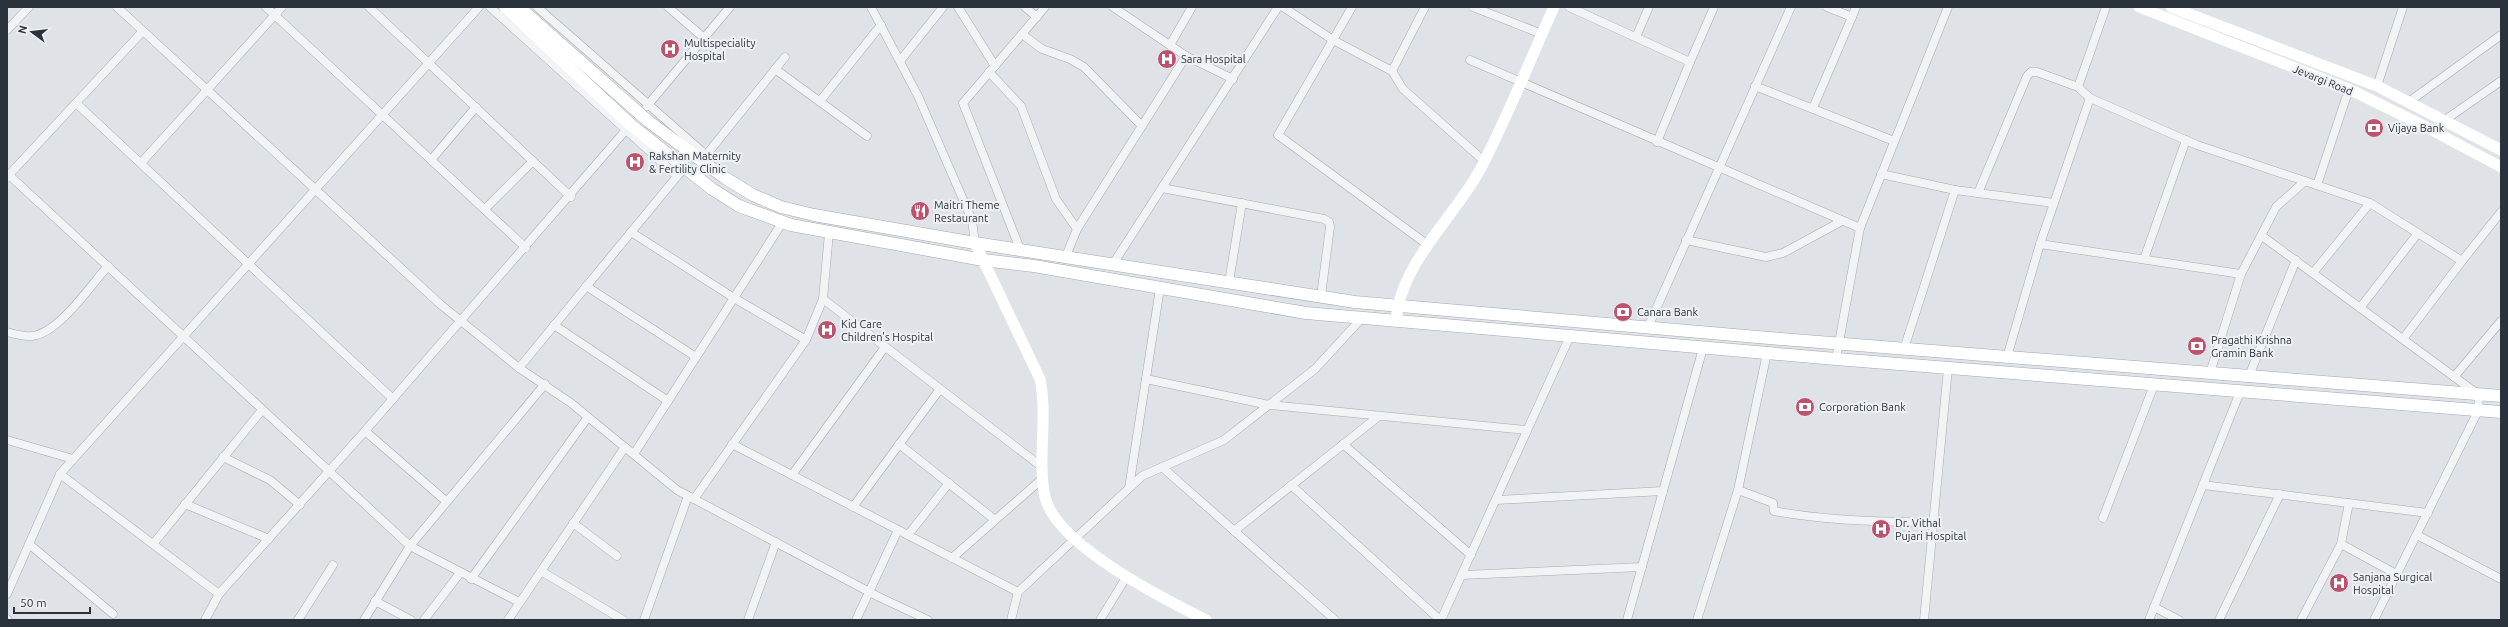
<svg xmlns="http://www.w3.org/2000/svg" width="2508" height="627" font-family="Ubuntu,sans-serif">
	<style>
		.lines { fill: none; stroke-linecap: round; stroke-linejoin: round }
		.street-casing { stroke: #a5aab0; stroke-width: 9 }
		.primary-casing { stroke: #a0a8b1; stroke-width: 13 }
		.street { stroke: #f1f3f5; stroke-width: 8 }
		.secondary { stroke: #fff; stroke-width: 11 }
		.primary { stroke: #fff; stroke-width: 12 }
		.labels { text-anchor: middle; stroke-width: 4; stroke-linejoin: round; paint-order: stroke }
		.poi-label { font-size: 11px; fill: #2a323c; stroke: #eef1f4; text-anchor: start }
		.street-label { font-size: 11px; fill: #2a323c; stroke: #eef1f4 }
	</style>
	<rect width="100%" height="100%" fill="#dfe3e7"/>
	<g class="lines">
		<g class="street-casing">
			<g id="street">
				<polyline points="117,7 440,304 519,368 571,403 677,490 877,596 928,620"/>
				<polyline points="266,7 526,248"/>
				<polyline points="369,7 571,197"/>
				<polyline points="490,7 677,176"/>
				<polyline points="537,7 706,155"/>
				<polyline points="668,7 704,38"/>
				<polyline points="871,7 918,96 972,220 975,243"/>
				<polyline points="958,7 995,66"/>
				<polyline points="1025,7 1037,17"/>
				<polyline points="1283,7 1333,40 1392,71 1425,7"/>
				<polyline points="1352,7 1278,135 1428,245"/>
				<polyline points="1473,7 1542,34"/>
				<polyline points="1569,7 1690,62 1657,142"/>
				<polyline points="1827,7 1852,17 1856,7"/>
				<polyline points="7,30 29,7"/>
				<polyline points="1022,34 1042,49 1070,59 1084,67 1142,126"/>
				<polyline points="1636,37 1649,7"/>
				<polyline points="1170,45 1192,7"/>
				<polyline points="1186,56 1233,79"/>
				<polyline points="1470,60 1860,228"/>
				<polyline points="900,61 943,7"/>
				<polyline points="1690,62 1714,7"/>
				<polyline points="775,69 867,136"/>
				<polyline points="1392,71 1403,89 1484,161"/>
				<polyline points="989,72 1021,106 1056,199 1077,229"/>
				<polyline points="1755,86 1894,141"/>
				<polyline points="2377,86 2403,7"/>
				<polyline points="2090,98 2197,145 2370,203 2462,261 2501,212"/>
				<polyline points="820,101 881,25"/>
				<polyline points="2410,101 2501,35"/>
				<polyline points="76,103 393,399"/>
				<polyline points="647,106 730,7"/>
				<polyline points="1813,108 1852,17"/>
				<polyline points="2445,120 2501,81"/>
				<polyline points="703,159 785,57"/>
				<polyline points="431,160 476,107"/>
				<polyline points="141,163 282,7"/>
				<polyline points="1881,174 1955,190 1904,349"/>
				<polyline points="9,175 410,546 519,602"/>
				<polyline points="7,177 143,31"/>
				<polyline points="2317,185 2349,89"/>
				<polyline points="1162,188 1324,219 1329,222 1330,227 1321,296"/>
				<polyline points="1955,190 2054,203"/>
				<polyline points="1978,193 2027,76 2031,72 2037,72 2078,87"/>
				<polyline points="485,209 533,161"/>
				<polyline points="631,232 734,298 806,340 823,299 829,233"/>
				<polyline points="2262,236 2479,395 2478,411 2374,620"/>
				<polyline points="1686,240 1766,257 1783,253 1842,221"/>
				<polyline points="2040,244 2241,274"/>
				<polyline points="1020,249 963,103 1045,7"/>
				<polyline points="1066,256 1077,229 1186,56 1113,7"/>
				<polyline points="2144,259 2186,140"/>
				<polyline points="1113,264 1278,7"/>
				<polyline points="2313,273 2370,203"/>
				<polyline points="1229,282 1242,203"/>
				<polyline points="586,286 696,357"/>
				<polyline points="823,299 1042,467"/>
				<polyline points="2360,308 2418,233"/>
				<polyline points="554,325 668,401"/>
				<polyline points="1648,327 1791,7"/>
				<path d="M7,332c7,2 17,5 25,4 27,-3 58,-50 76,-70"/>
				<polyline points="2403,339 2462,261"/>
				<polyline points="2007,357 2040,244 2090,98 2078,87 2106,7"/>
				<polyline points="1836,359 1860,228 1948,7"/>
				<polyline points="519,368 684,168"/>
				<polyline points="2210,373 2241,274 2276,207 2305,181"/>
				<polyline points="2249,376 2296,260"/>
				<polyline points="2454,377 2501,321"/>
				<polyline points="1146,379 1269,405 1527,430"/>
				<polyline points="365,431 447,502"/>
				<polyline points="7,440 73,459"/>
				<polyline points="732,444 1018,592 1142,476 1224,440 1315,369 1362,318"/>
				<polyline points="899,444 995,520"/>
				<polyline points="1343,444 1471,555"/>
				<polyline points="634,454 782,223"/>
				<polyline points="223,457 270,480 300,505"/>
				<polyline points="1162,467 1335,620"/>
				<polyline points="60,474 219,594"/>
				<polyline points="792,475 885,347"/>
				<polyline points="1291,485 1440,620"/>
				<polyline points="2203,485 2428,513"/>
				<polyline points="1129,488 1160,288"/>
				<path d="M1738,490l35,13 1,8c52,10 107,10 160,12"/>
				<polyline points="694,499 806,340"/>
				<polyline points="1496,500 1663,491"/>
				<polyline points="185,504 269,539"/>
				<polyline points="853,507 940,389"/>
				<polyline points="2103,518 2154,385"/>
				<polyline points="573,523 617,556"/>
				<polyline points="1234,531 1379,416"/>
				<polyline points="908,535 949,483"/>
				<polyline points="2417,535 2501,579"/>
				<polyline points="29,544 113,614"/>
				<polyline points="153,544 262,410"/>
				<polyline points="2341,544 2349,503"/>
				<polyline points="952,558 1043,478"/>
				<polyline points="541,571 623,620"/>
				<polyline points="1462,575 1642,567"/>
				<polyline points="471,579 588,417"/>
				<polyline points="7,594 60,474 479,7"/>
				<polyline points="375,601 411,620"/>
				<polyline points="2154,607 2179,620"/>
				<polyline points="7,619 8,620"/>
				<polyline points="205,620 219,594 365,431 625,131"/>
				<polyline points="298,620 333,565"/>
				<polyline points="364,620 410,546 545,384"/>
				<polyline points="424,620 460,573"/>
				<polyline points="508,620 625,447"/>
				<polyline points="644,620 688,496"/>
				<polyline points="748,620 776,542"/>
				<polyline points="856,620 898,530"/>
				<polyline points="1011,620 1018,592"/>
				<polyline points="1100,620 1127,576"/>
				<polyline points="1441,620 1570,336"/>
				<polyline points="1627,620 1703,348"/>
				<polyline points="1697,620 1738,490 1767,353"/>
				<polyline points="1924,620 1948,368"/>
				<polyline points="2149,620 2240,392"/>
				<polyline points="2219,620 2280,494"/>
				<polyline points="2301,620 2341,544 2398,575"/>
			</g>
		</g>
		<g class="primary-casing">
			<g id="primary">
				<polyline points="505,7 631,125 712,189 739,206 791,225 983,260 1034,266 1306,313 1836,359 2501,412"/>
				<polyline points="519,7 648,121 725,178 753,195 781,207 814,215 975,243 1355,302 1769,338 2501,396"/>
			</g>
		</g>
		<use href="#street" class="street"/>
		<g class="secondary">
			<polyline points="2139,7 2349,89 2426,127 2501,167"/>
			<polyline points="2171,7 2377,86 2501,150"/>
			<path d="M975,243l65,136c8,39 -3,79 5,118 11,48 119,102 161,123"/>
			<path d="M1396,321c4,-58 59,-104 85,-153 27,-52 49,-108 73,-161"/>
		</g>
		<use href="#primary" class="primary"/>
	</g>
	<defs>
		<g id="hospital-disc" transform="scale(1)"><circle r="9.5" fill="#bd526d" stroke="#eef1f4"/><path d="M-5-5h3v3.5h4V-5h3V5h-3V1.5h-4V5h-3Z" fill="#fff"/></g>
		<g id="bank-disc" transform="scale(1)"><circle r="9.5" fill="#bd526d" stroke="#eef1f4"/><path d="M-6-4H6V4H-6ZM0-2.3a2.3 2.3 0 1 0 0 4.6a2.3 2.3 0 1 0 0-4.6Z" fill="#fff"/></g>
		<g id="restaurant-disc" transform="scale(1)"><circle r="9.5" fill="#bd526d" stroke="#eef1f4"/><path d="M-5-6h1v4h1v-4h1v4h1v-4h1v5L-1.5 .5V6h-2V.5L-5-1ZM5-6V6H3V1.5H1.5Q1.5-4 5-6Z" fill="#fff"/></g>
	</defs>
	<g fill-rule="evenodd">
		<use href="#hospital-disc" x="670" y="49"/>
		<use href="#hospital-disc" x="1167" y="59"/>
		<use href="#bank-disc" x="2374" y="128"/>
		<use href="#hospital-disc" x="635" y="162"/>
		<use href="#restaurant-disc" x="920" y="211"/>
		<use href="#bank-disc" x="1623" y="312"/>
		<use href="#hospital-disc" x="827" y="330"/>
		<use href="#bank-disc" x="2197" y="346"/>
		<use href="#bank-disc" x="1805" y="407"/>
		<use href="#hospital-disc" x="1881" y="529"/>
		<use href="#hospital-disc" x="2339" y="583"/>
	</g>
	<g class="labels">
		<g class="poi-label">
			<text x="684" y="47">Multispeciality<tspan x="684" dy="13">Hospital</tspan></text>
			<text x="1181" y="63">Sara Hospital</text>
			<text x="2388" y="132">Vijaya Bank</text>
			<text x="649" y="160">Rakshan Maternity<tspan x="649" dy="13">&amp; Fertility Clinic</tspan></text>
			<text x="934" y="209">Maitri Theme<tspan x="934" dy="13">Restaurant</tspan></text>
			<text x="1637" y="316">Canara Bank</text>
			<text x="841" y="328">Kid Care<tspan x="841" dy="13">Children's Hospital</tspan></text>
			<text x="2211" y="344">Pragathi Krishna<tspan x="2211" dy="13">Gramin Bank</tspan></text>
			<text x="1819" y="411">Corporation Bank</text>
			<text x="1895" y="527">Dr. Vithal<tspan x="1895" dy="13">Pujari Hospital</tspan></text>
			<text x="2353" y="581">Sanjana Surgical<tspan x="2353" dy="13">Hospital</tspan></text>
		</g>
		<g class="street-label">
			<text transform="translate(2323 80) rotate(22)" y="4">Jevargi Road</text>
		</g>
	</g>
	<rect width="2508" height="627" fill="none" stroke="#2a323c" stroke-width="16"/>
	<g transform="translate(32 32) rotate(285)" stroke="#eef1f4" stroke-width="3" paint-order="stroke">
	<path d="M0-3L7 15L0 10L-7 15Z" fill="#2a323c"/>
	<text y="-6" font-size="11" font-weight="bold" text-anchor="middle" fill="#2a323c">N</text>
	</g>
	<path d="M14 607v6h76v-6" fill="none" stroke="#2a323c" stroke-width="2"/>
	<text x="20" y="607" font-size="12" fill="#2a323c" stroke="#eef1f4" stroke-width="3" paint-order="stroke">50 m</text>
</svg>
